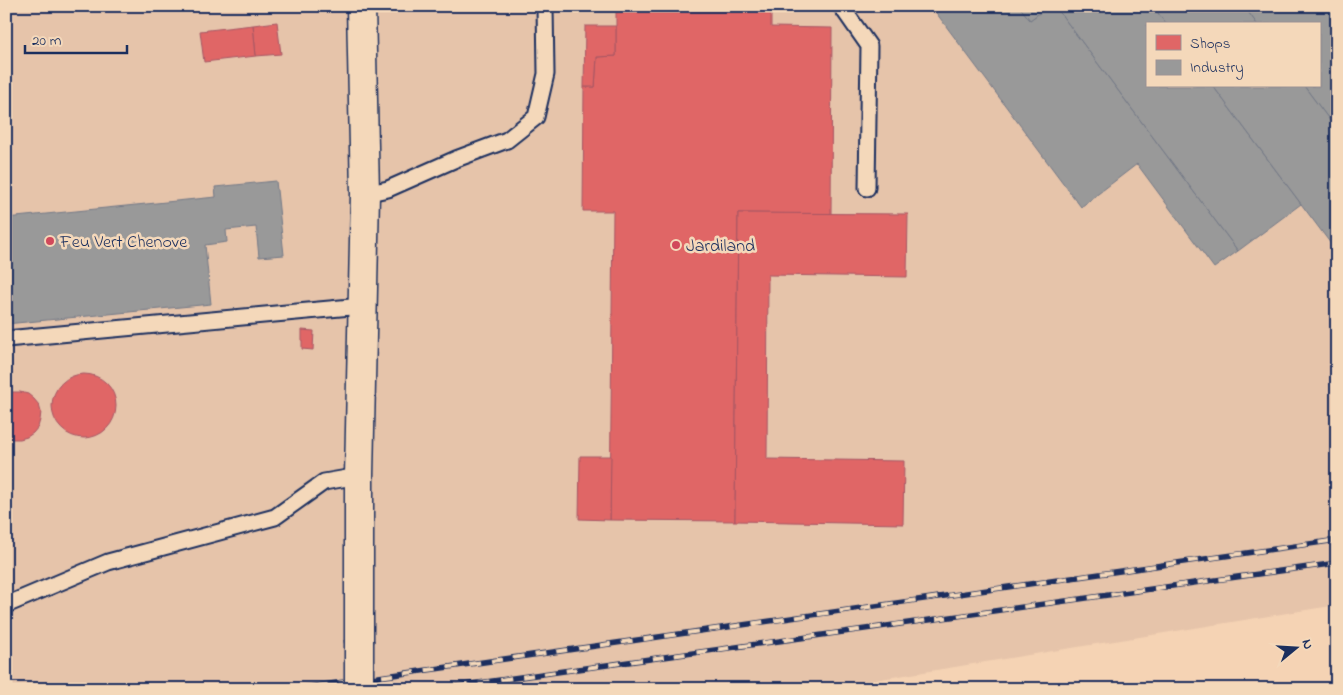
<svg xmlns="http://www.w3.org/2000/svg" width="1343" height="695" font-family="'Indie Flower',sans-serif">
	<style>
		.built { fill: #e6c4aa; fill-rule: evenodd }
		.shops { fill: #e06666; stroke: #a55664 }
		.industry { fill: #999; stroke: #737987 }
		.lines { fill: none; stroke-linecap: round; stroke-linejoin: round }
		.service-casing { stroke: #1b2f5e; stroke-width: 19 }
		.minor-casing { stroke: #1b2f5e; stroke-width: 31 }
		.service { stroke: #f4d8ba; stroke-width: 15 }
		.minor { stroke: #f4d8ba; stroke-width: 28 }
		.rail-casing { stroke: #1b2f5e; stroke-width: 5.5 }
		.rail { stroke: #f4d8ba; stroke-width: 4; stroke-dasharray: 11; stroke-linecap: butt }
		.minor-bridge-casing { stroke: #1b2f5e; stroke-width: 31; stroke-linecap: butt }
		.minor-bridge { stroke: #f4d8ba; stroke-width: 28 }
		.poi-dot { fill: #d1495b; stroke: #f4d8ba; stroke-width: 2 }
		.labels { text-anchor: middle; stroke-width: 5; stroke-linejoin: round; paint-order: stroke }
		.poi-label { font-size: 18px; fill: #1b2f5e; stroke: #f4d8ba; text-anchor: start }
	</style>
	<rect width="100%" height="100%" fill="#f5d3b4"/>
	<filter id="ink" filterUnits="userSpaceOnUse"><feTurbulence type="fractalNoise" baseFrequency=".02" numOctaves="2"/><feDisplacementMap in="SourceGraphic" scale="10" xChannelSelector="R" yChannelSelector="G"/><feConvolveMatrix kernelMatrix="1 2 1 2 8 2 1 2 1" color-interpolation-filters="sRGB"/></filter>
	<g filter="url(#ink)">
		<path class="built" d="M6,6h1331v599l-518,84h-813zM1147,24h172v62h-172z"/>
		<g class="shops">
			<polygon points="616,6 771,6 771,27 832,28 831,214 738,213 735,521 610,520 613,211 583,211 584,87 595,87 597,57 616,56"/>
			<polygon points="277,22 281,54 256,56 253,25"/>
			<polygon points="253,25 256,56 204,62 200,31"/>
			<polygon points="585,26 616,26 616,56 597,57 595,87 584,87"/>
			<polygon points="738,213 908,214 907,277 768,275 767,459 904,461 903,524 735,521"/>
			<polygon points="302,330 314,331 313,350 302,349"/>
			<circle cx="84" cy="406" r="32"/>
			<polygon points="12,392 20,392 28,394 34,399 39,405 41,412 40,420 38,427 33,433 27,437 20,439 12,439 6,437 6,395"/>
			<polygon points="580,456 611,456 610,520 579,519"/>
		</g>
		<g class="industry">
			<polygon points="931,6 1019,6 1030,20 1049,6 1055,6 1238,251 1214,268 1137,164 1081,207"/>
			<polygon points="1019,6 1049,6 1030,20"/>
			<polygon points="1055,6 1153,6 1166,24 1147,24 1147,86 1213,86 1301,204 1238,251"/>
			<polygon points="1153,6 1244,6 1257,24 1166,24"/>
			<polygon points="1244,6 1337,6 1337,130 1304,86 1319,86 1319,24 1257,24"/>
			<polygon points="1213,86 1304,86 1337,130 1337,252"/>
			<polygon points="276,181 284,255 259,257 256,227 226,230 227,242 205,245 211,304 6,324 6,218 216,197 215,187"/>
		</g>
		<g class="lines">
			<g class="service-casing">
				<g id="service">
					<polyline points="841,6 869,46 867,188"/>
					<polyline points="365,194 388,189 456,159 507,140 536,117 546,74 545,6"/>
					<polyline points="6,339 362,306"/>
					<polyline points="6,605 108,562 275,517 324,482 359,476"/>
				</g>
			</g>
			<g class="minor-casing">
				<polyline id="minor" points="359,640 359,476 365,194 361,6"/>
			</g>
			<use href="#service" class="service"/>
			<use href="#minor" class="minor"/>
			<g class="rail-casing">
				<g id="rail">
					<polyline points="295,689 1337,540"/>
					<polyline points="435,689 1337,563"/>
				</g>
			</g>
			<use href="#rail" class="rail"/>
			<g class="minor-bridge-casing">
				<polyline id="minor-bridge" points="359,640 359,689"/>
			</g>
			<use href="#minor-bridge" class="minor-bridge"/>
		</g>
	</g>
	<g class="poi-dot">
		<circle cx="50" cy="241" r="5"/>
		<circle cx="676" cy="245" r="5"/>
	</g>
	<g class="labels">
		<g class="poi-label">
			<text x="60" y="247">Feu Vert Chenove</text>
			<text x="686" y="251">Jardiland</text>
		</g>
	</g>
	<rect width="1343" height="695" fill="none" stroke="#f4d8ba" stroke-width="25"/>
	<rect x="12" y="12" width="1318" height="670" fill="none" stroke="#1b2f5e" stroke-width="2" filter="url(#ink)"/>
	<rect x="1146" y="22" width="175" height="65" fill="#f4d8ba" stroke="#9d9495"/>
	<rect x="1156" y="35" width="25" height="15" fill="#e06666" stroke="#9d9495"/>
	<text x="1190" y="48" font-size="15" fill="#1b2f5e">Shops</text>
	<rect x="1156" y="60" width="25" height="15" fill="#999999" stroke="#9d9495"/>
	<text x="1190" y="72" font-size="15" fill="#1b2f5e">Industry</text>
	<g transform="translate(1296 648) rotate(72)" stroke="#f4d8ba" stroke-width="4" paint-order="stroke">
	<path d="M0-4L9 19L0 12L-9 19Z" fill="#1b2f5e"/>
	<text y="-8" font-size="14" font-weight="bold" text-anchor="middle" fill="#1b2f5e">N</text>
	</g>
	<path d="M25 45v8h102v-8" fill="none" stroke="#1b2f5e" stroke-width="2.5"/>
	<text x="32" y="45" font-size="15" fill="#1b2f5e" stroke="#f4d8ba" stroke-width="4" paint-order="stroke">20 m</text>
</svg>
